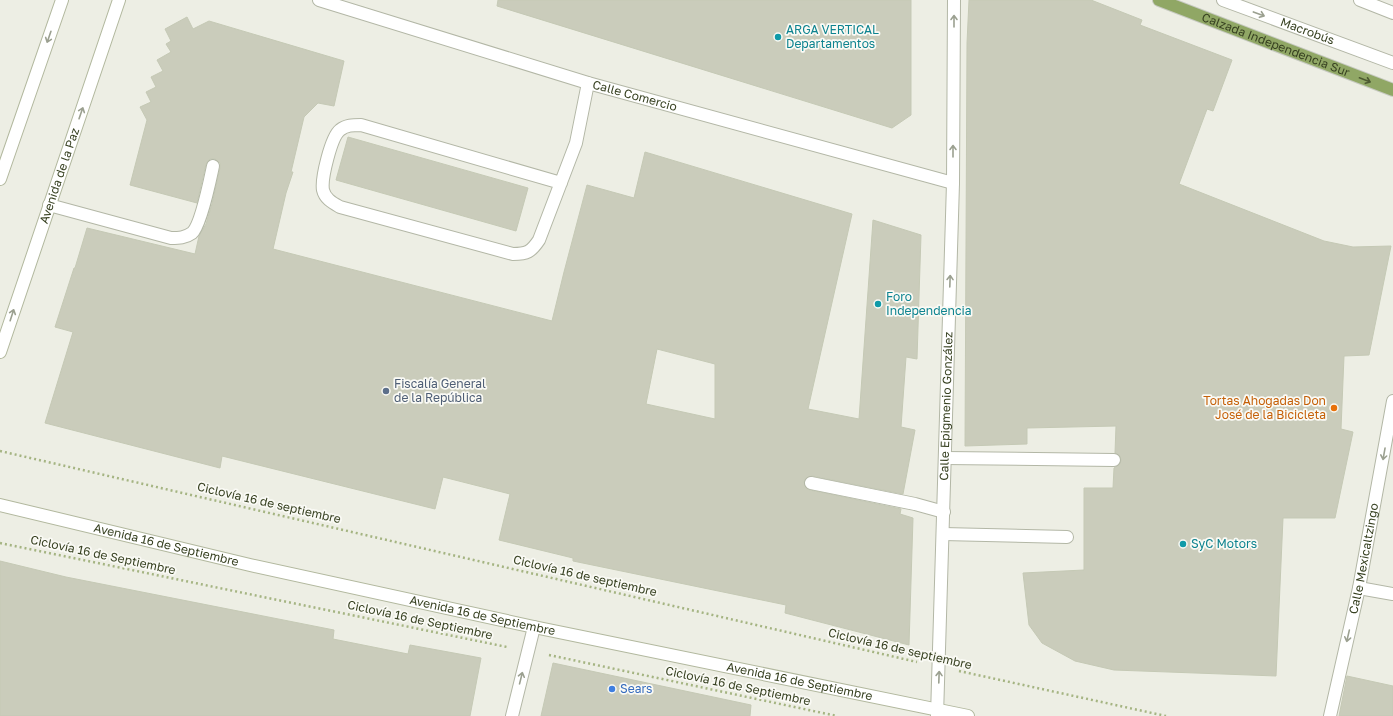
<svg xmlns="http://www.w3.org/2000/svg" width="1393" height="716" font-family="'Golos Text',sans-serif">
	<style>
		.building { fill: #caccbb; stroke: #c5c9b5; fill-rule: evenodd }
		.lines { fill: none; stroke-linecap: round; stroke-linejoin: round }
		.lane-casing { stroke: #b3b7a6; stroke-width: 14 }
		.street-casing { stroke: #b3b7a6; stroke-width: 14 }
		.secondary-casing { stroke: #b2b89e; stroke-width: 14 }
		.primary-casing { stroke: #c7cac1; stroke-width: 14 }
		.path { stroke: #a5b482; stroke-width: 2.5; stroke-dasharray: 2 3; stroke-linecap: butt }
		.lane { stroke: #fff; stroke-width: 12 }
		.street { stroke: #fff; stroke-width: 12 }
		.secondary { stroke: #fff; stroke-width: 12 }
		.primary { stroke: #90a765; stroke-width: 12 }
		.oneway { stroke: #9ba090 }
		.oneway2 { stroke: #4d5a32 }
		.culture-dot { fill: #0f9aa8; stroke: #fafaf5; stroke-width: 1.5 }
		.service-dot { fill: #5c6f8a; stroke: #fafaf5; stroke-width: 1.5 }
		.food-dot { fill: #e8710a; stroke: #fafaf5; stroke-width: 1.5 }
		.shop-dot { fill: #3f7fe0; stroke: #fafaf5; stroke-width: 1.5 }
		.labels { text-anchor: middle; stroke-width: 3.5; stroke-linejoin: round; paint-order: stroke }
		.culture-label { font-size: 12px; fill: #0d838f; stroke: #fafaf5; text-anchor: start }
		.street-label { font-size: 12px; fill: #374121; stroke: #fafaf5 }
		.service-label { font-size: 12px; fill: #4e5e75; stroke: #fafaf5; text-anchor: start }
		.food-label { font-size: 12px; fill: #c56008; stroke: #fafaf5; text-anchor: end }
		.shop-label { font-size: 12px; fill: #366cbe; stroke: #fafaf5; text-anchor: start }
	</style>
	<rect width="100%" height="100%" fill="#edeee4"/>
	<g class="building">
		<polygon points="498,0 911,0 911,115 892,128 497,6"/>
		<polygon points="969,0 1091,0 1142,20 1140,25 1232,60 1213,111 1207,109 1179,184 1324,241 1353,247 1391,246 1369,355 1344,356 1341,429 1353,432 1335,518 1283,518 1276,676 1114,670 1075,661 1042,643 1029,625 1023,573 1084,570 1084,488 1113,488 1114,468 1120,464 1121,460 1120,456 1115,453 1116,426 1027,428 1027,444 965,446 967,43"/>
		<path d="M187,17l6,12 16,-8 135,40 -10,45 -16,-3 -14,14 -13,55h2l-7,21 -13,56 279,72 12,-49 23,-87 47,13 11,-46 207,62 -44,195 51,10 14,-199 48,15 -4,124 -11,-2 -5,70 14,3 -12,64 -91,-18 -6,2 -2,4 2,6 4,2 91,19 -1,5 13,4 -4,127 -124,-32 1,-8 -213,-44v-3l-74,-18 11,-46 -67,-17 -8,32 -213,-53 -2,12 -175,-45 28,-91 -18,-5 19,-59h1l12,-40 108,26 4,-18 7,-12 6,-20 8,-36v-5l-5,-4h-5l-4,5 -9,39 -67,-18 17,-65 -7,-13 11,-5 -5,-10 10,-5 -5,-10 12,-6 -6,-11 14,-8 -5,-8 5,-3 -6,-12zM657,349l58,15v55l-69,-15z"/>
		<polygon points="348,137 528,188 516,231 336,180"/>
		<polygon points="0,561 66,577 334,630 333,639 408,654 410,645 481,658 470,716 0,716"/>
		<polygon points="553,663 751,705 750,716 541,716"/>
		<polygon points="1347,676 1393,686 1393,716 1339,716"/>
	</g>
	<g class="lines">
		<g class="lane-casing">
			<g id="lane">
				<path id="s1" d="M1223,0l170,63"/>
				<polyline points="1360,0 1393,13"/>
				<path d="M561,183l-200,-58c-8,0 -15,0 -21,5 -9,7 -19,49 -17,60 2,9 10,13 17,17l173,47c14,0 18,-2 26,-14l37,-97 12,-60"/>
				<path d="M49,205l122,33c8,0 14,0 21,-5 9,-8 18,-53 21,-67"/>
				<polyline points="945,458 1114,460"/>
				<polyline points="811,483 915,504 944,512"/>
				<polyline points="943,534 1067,537"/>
				<polyline points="1359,588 1393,594"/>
			</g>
		</g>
		<g class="street-casing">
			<g id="street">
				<path id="s2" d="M319,0l269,83 365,100"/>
				<polyline points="512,716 534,627"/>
				<path id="s3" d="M937,716l16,-533 1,-183"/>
				<path id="s4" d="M1330,716l29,-128 34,-187"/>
			</g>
		</g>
		<g class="secondary-casing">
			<g id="secondary">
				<polyline points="0,179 62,0"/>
				<path id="s5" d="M0,352l119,-352"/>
				<path id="s6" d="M0,505l250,60 284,62 434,89"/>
			</g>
		</g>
		<g class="primary-casing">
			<g id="primary">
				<path id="s7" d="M1159,0l234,90"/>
			</g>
		</g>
		<g class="path">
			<polyline points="0,451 917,662"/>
			<polyline points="0,543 507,647"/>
			<polyline points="549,655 837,716"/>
			<polyline points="959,671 1166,716"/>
		</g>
		<use href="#lane" class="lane"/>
		<use href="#street" class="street"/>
		<use href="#secondary" class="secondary"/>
		<use href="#primary" class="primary"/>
	</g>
	<defs><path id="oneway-shaft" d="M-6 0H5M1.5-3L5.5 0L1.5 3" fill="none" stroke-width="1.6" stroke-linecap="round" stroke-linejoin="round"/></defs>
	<g class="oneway">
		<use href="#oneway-shaft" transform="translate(1259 14) rotate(20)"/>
		<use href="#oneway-shaft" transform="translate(954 21) rotate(-90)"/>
		<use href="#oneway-shaft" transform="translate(49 37) rotate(109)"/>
		<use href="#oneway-shaft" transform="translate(81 113) rotate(-71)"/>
		<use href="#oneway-shaft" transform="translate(953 151) rotate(-90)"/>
		<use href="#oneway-shaft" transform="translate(950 281) rotate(-88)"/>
		<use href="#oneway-shaft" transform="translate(12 315) rotate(-72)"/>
		<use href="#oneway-shaft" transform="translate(1384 454) rotate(100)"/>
		<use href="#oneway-shaft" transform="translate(1348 636) rotate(103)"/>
		<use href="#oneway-shaft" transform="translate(939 677) rotate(-88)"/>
		<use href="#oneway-shaft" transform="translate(521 678) rotate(-76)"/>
	</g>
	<use class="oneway2" href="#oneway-shaft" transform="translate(1365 80) rotate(21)"/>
	<g class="culture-dot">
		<circle cx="778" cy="37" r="4"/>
		<circle cx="878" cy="304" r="4"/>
		<circle cx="1183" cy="544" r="4"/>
	</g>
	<circle class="service-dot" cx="386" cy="391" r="4"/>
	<circle class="food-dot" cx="1334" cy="408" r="4"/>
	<circle class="shop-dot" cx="612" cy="689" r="4"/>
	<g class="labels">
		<g class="culture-label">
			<text x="786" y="34">ARGA VERTICAL<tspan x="786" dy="14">Departamentos</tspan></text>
			<text x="886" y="301">Foro<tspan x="886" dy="14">Independencia</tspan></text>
			<text x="1191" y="548">SyC Motors</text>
		</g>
		<g class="street-label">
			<text dy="4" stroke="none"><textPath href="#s1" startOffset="90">Macrobús</textPath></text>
			<text dy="4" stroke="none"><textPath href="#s7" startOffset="125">Calzada Independencia Sur</textPath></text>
			<text dy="4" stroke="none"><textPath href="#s2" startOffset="330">Calle Comercio</textPath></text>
			<text dy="4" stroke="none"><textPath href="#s5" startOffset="186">Avenida de la Paz</textPath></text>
			<text dy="4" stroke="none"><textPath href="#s3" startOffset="310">Calle Epigmenio González</textPath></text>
			<text transform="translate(269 503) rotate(13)" y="4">Ciclovía 16 de septiembre</text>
			<text dy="4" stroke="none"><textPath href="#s6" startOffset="171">Avenida 16 de Septiembre</textPath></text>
			<text transform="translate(103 555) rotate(12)" y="4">Ciclovía 16 de Septiembre</text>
			<text dy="4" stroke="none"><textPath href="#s4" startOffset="161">Calle Mexicaltzingo</textPath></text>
			<text transform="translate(585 576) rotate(13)" y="4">Ciclovía 16 de septiembre</text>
			<text dy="4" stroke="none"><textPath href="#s6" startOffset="495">Avenida 16 de Septiembre</textPath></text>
			<text transform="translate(420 620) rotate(12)" y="4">Ciclovía 16 de Septiembre</text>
			<text transform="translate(900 649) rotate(13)" y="4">Ciclovía 16 de septiembre</text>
			<text dy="4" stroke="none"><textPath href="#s6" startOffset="819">Avenida 16 de Septiembre</textPath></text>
			<text transform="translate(738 686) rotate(12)" y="4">Ciclovía 16 de Septiembre</text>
		</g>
		<g class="service-label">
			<text x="394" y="388">Fiscalía General<tspan x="394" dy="14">de la República</tspan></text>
		</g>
		<g class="food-label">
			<text x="1326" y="405">Tortas Ahogadas Don<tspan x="1326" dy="14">José de la Bicicleta</tspan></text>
		</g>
		<g class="shop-label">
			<text x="620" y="693">Sears</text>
		</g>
	</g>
</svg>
